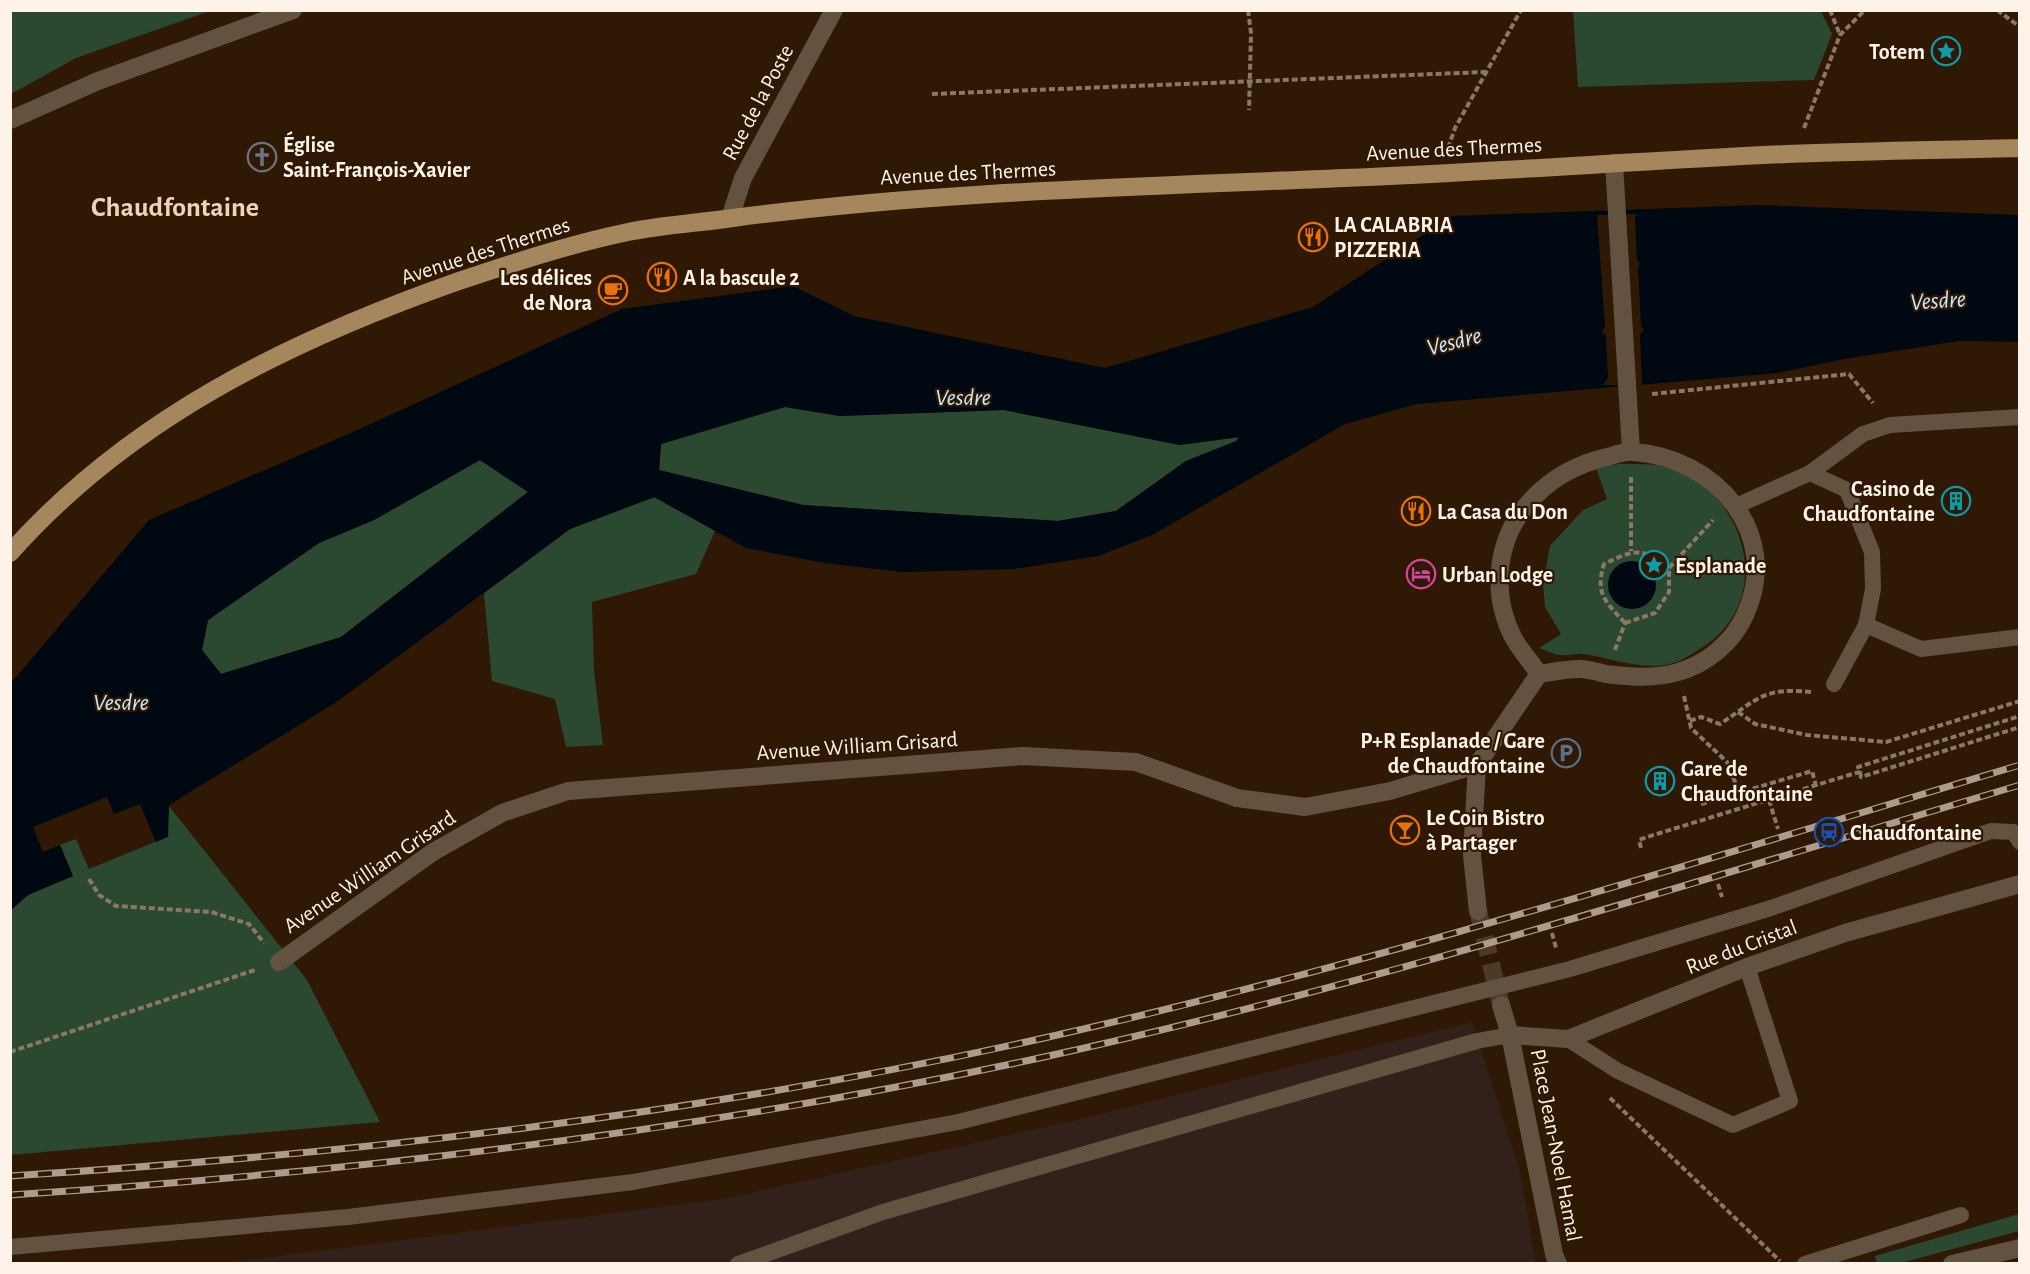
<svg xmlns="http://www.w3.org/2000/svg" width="2030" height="1274" font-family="'Alegreya Sans',sans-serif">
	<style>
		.industrial { fill: #32211a }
		.green { fill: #2b4831 }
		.water { fill: #000811; fill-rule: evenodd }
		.pier { fill: #2f1804 }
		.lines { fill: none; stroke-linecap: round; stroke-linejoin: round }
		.minor-tunnel { stroke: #4e3926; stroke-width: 18; stroke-dasharray: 18 9; stroke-linecap: butt }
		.path { stroke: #8a7768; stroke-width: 4; stroke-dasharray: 6 3; stroke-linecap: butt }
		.service { stroke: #62523f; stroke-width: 16 }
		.minor { stroke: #62523f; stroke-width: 18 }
		.primary { stroke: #a5865d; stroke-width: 18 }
		.rail-casing { stroke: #ad9c8e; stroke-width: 7 }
		.rail { stroke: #2f1804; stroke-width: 4.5; stroke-dasharray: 14; stroke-linecap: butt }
		.labels { text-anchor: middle; stroke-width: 4.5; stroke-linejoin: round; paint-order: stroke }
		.poi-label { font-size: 22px; font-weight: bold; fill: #fff2e8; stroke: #2f1804; text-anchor: start }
		.street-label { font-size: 22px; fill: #fff2e8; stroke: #2f1804 }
		.water-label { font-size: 24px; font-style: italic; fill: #c9e9fd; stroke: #2f1804 }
		.district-label { font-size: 28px; font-weight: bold; fill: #f1d2b9; stroke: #2f1804 }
	</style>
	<rect width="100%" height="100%" fill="#2f1804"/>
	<polygon class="industrial" points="1472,1022 1520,1171 1536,1263 216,1264 723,1199 1068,1122"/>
	<g class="green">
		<polygon points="11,10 210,10 210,11 76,58 11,94"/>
		<polygon points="1573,11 1821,11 1832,34 1814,80 1578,87"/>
		<polygon points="785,407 840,416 1004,410 1180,445 1239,437 1237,441 1186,461 1116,511 1058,521 803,505 659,470 661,444"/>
		<polygon points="480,460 528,492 341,637 221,674 202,650 208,620 319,543 374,520"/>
		<path d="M1620,464c17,0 38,-1 54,5 77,30 101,137 24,181 -11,7 -20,13 -33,15 -27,4 -55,-7 -81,-11 -8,-1 -16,2 -23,1 -7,0 -15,-5 -22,-7l22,-14 -16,-27 -2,-24 7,-37 33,-36 24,-11 -11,-31z"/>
		<polygon points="655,497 715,531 696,574 592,602 594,671 603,745 566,747 555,699 492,681 484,593 570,529"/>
		<polygon points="169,806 307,980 380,1122 11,1155 11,910 28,895 73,876 60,845 76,839 89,869 167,837"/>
		<polygon points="2019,1214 2019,1231 1901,1263 1877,1263 1875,1256"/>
	</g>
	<g class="water">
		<path d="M1758,205l261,10v127l-60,-1 -115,18 -66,14 -361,31 -72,20 -193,111 -54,21 -83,13 -112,3 -79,-9 -78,-15 -92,-51 -84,32 -235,174 -166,102 -1,32 -12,5 -16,-38 -26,10 -7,-17 -74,30 10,25 17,-7 13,31 -45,19 -17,15v-227l138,-163 204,-88 269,-123 171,-23 61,30 251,52 208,-61 139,-91zM785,407l55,9 164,-6 176,35 59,-8 -3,4 -50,20 -70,50 -58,10 -255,-16 -144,-35 2,-26zM480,460l48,32 -187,145 -120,37 -19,-24 6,-30 111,-77 55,-23z"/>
		<circle cx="1632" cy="585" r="24"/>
	</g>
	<polygon class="pier" points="1638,214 1635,217 1637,260 1640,264 1638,268 1641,326 1644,330 1640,334 1642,385 1603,385 1608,378 1606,336 1602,332 1605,327 1597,215"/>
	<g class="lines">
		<polyline class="minor-tunnel" points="1478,911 1501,1005"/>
		<g class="path">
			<polyline points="1248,10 1251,33 1249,110"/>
			<polyline points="1830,10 1840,35"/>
			<polyline points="1997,10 2020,27"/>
			<polyline points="932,94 1485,72"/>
			<polyline points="1804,128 1840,35 1865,10"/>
			<polyline points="1448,148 1455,128 1521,10"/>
			<polyline points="1652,394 1849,374 1873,403"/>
			<polyline points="1631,477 1631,551"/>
			<polyline points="1625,623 1655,613 1669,592 1669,568 1713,520"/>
			<path d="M1625,623c-20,-22 -30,-29 -21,-59 29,-14 38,-18 65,4"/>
			<polyline points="1615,650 1625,623"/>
			<polyline points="1684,696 1691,728 1727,762 1739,792"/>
			<polyline points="1738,712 1755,724 1807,735 1886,742 2020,701"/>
			<path d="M1690,721l11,-4 19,7c38,-25 43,-37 91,-32"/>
			<polyline points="1860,772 1861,777 2020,727"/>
			<polyline points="1769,800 1778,829"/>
			<polyline points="1701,804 1812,771 1816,786"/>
			<polyline points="1641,848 1639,840 1647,837 1849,775 1860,772 1858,767 2020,716"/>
			<polyline points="89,879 99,895 116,906 211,912 249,924 264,943"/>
			<polyline points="1718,884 1722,897"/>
			<polyline points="1552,933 1556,948"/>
			<polyline points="10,1052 255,970"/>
			<polyline points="1610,1098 1780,1261"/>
		</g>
		<g class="service">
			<polyline points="1810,473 1847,490 1872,552 1873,589 1866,625 1921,649 2020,637"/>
			<polyline points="1736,506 1810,473 1863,434 1890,425 2020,417"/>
			<polyline points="1834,684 1866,625"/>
			<polyline points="1568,1039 1618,1071 1733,1125 1790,1101 1747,967"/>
			<polyline points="10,1247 348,1217 633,1182 958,1122 1570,969 1771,908 1991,831 2013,832 2020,842"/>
			<polyline points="738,1264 883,1212 1477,1041 1510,1035"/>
			<polyline points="1805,1264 1961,1215"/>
		</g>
		<g class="minor">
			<polyline points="10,120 98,81 293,10"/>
			<polyline points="1614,163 1631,451"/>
			<polyline points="730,218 743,178 834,10"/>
			<path d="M1477,765l62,-91c13,-2 27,-5 41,-5 8,0 18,3 26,5 24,3 49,5 72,-2 29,-8 55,-30 67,-57 38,-82 -30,-158 -112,-163 -7,-1 -16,2 -22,4 -41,9 -73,29 -95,64 -21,35 -22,80 -3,117 7,13 18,25 26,37"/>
			<polyline points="1477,765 1472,855 1478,911"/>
			<polyline points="279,962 433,852 502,813 568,791 1023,756 1136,762 1237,798 1305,807 1390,791 1477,765"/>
			<polyline points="1501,1005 1510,1035 1554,1254 1558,1264"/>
			<polyline points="1510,1035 1568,1039 1747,967 1845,933 2020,884"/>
			<polyline points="1952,1264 2020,1248"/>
		</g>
		<path class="primary" d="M10,553c120,-135 279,-212 446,-271 57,-19 114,-38 172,-50 35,-7 70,-9 105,-14 202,-27 407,-31 611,-40 148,-6 295,-17 443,-24 78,-3 155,-4 233,-6"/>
		<g class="rail-casing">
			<g id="rail">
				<path d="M10,1176c347,-22 695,-62 1034,-138 330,-74 652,-176 976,-273"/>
				<path d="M10,1195c348,-23 694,-64 1034,-138 330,-72 652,-176 976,-272"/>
			</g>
		</g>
		<use href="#rail" class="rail"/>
	</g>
	<defs>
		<g id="sight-ring" transform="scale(1.5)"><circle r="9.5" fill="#2f1804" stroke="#0f9aa8" stroke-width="1.5"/><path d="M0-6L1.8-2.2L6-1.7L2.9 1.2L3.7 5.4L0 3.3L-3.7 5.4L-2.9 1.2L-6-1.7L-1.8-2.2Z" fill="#0f9aa8"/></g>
		<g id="church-ring" transform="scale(1.5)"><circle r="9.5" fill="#2f1804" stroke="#6b7280" stroke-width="1.5"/><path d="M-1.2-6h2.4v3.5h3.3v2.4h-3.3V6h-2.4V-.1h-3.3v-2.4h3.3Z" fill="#6b7280"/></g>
		<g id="restaurant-ring" transform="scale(1.5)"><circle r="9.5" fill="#2f1804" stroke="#e8710a" stroke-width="1.5"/><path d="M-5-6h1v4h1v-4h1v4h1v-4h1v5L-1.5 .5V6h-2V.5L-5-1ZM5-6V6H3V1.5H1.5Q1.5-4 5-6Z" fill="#e8710a"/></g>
		<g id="cafe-ring" transform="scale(1.5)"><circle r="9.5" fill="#2f1804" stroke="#e8710a" stroke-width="1.5"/><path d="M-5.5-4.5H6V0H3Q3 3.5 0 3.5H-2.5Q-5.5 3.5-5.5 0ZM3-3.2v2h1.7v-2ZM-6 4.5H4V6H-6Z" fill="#e8710a"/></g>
		<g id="building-ring" transform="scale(1.5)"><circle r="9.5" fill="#2f1804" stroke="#0f9aa8" stroke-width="1.5"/><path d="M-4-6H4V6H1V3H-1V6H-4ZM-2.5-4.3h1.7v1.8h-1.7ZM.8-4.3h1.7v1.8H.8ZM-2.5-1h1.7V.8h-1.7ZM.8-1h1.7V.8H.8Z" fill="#0f9aa8"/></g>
		<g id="hotel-ring" transform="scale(1.5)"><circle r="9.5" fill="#2f1804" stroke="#d1479c" stroke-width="1.5"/><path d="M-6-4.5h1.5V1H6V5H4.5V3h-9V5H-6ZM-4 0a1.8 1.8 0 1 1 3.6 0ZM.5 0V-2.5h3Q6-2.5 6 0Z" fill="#d1479c"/></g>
		<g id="parking-ring" transform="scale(1.5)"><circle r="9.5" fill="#2f1804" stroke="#5c6f8a" stroke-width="1.5"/><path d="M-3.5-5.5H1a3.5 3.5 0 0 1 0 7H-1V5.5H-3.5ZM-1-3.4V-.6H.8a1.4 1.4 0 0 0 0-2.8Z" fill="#5c6f8a"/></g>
		<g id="bar-ring" transform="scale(1.5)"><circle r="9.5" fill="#2f1804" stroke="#e8710a" stroke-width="1.5"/><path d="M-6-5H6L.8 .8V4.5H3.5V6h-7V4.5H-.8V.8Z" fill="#e8710a"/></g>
		<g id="station-ring" transform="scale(1.5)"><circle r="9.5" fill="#2f1804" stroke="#1a4fb4" stroke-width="1.5"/><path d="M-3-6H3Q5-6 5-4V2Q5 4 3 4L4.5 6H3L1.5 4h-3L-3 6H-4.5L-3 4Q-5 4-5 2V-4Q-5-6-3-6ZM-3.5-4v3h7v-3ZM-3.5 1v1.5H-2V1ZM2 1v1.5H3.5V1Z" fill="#1a4fb4"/></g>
	</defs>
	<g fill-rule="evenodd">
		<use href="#sight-ring" x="1946" y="51"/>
		<use href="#church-ring" x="262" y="157"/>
		<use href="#restaurant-ring" x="1313" y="237"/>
		<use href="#restaurant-ring" x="662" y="277"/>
		<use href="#cafe-ring" x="613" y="290"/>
		<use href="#building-ring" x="1956" y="501"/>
		<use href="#restaurant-ring" x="1416" y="511"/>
		<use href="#sight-ring" x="1654" y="565"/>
		<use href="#hotel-ring" x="1421" y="574"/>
		<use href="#parking-ring" x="1566" y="753"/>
		<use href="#building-ring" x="1660" y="781"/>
		<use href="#bar-ring" x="1405" y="830"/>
		<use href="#station-ring" x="1829" y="832"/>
	</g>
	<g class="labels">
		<g class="poi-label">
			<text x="1925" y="59" text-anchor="end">Totem</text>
			<text x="283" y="152">Église<tspan x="283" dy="25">Saint-François-Xavier</tspan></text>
			<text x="1334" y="232">LA CALABRIA<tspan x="1334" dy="25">PIZZERIA</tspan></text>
			<text x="592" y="285" text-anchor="end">Les délices<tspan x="592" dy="25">de Nora</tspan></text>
			<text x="683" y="285">A la bascule 2</text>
			<text x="1935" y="496" text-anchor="end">Casino de<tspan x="1935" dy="25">Chaudfontaine</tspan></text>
			<text x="1437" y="519">La Casa du Don</text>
			<text x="1675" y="573">Esplanade</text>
			<text x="1442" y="582">Urban Lodge</text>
			<text x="1545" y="748" text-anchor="end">P+R Esplanade / Gare<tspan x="1545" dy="25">de Chaudfontaine</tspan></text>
			<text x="1681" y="776">Gare de<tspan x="1681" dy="25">Chaudfontaine</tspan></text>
			<text x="1426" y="825">Le Coin Bistro<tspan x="1426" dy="25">à Partager</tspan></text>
			<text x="1850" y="840">Chaudfontaine</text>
		</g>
		<g class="street-label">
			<text transform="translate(757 102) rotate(-62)" y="8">Rue de la Poste</text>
			<text transform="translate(1454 148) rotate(-3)" y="8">Avenue des Thermes</text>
			<text transform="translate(968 172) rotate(-3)" y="8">Avenue des Thermes</text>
			<text transform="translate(485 250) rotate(-18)" y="8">Avenue des Thermes</text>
			<text transform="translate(857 745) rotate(-4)" y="8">Avenue William Grisard</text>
			<text transform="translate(369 871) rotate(-34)" y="8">Avenue William Grisard</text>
			<text transform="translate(1741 946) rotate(-21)" y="8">Rue du Cristal</text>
			<text transform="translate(1557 1145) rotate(79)" y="8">Place Jean-Noel Hamal</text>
		</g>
		<g class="water-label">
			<text transform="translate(1938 300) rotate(-4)" y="8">Vesdre</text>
			<text transform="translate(1454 341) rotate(-14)" y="8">Vesdre</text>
			<text x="963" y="405">Vesdre</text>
			<text x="121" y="710">Vesdre</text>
		</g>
		<g class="district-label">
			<text x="175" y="216">Chaudfontaine</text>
		</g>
	</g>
	<rect width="2030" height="1274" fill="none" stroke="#fff2e8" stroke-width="24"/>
</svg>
